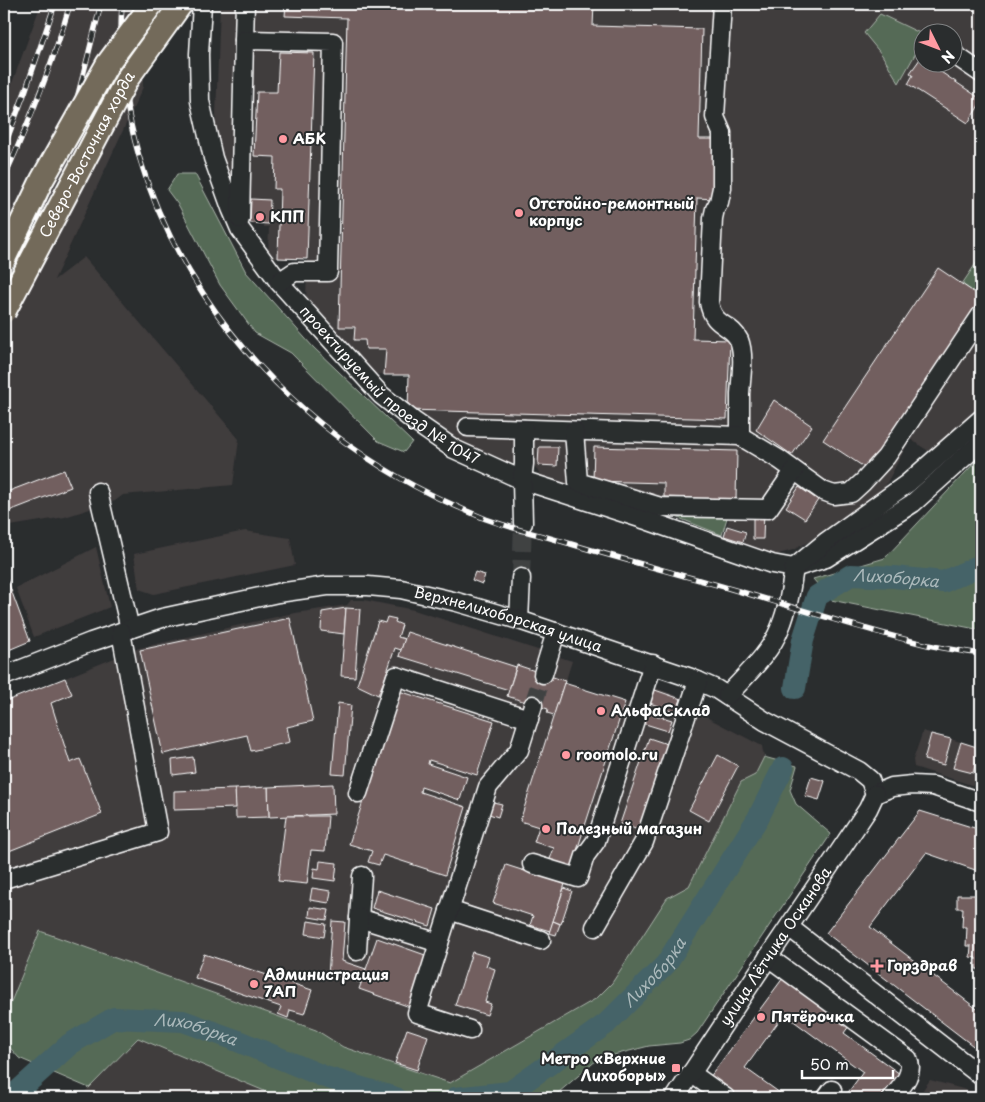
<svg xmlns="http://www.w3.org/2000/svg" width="985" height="1102" font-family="'Playpen Sans',sans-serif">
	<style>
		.built { fill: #403c3d; fill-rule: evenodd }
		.green { fill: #556a56; stroke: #aab4aa }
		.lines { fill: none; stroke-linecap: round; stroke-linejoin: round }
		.river { stroke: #456368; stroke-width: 22 }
		.building { fill: #725f5f; stroke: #fff }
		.minor-tunnel { stroke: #3f4243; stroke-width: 18; stroke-dasharray: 18 9; stroke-linecap: butt }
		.minor-casing { stroke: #fff; stroke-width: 21 }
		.minor { stroke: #2a2d2e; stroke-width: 18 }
		.rail-casing { stroke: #fff; stroke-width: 5.5 }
		.rail { stroke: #2a2d2e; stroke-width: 4; stroke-dasharray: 11; stroke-linecap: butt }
		.major-bridge-casing { stroke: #fff; stroke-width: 26; stroke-linecap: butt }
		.major-bridge { stroke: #736b5a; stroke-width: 22 }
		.poi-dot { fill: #ff9aa2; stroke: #2a2d2e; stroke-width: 2 }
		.labels { text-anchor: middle; stroke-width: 4; stroke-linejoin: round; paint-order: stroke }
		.poi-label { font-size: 15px; font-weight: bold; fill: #fff; stroke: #2a2d2e; text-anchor: start }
		.street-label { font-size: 15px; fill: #fff; stroke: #2a2d2e }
		.water-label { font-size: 16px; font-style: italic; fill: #abb9bb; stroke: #2a2d2e }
	</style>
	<rect width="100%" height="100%" fill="#2a2d2e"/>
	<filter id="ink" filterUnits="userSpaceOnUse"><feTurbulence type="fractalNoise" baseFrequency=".02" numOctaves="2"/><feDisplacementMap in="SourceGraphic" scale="10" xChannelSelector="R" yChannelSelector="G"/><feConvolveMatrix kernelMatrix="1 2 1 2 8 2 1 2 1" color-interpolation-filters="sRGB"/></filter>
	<g filter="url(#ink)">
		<g class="built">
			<polygon points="41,4 143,4 143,87 54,280 84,257 239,439 233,485 123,495 115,501 65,517 4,527 4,105"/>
			<path d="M220,4h761v402l-48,48 -23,-15 -30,57 -68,44 -19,10 -18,5 -17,-3 -15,-7 4,-14 -20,-6 5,-15 -188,-27 -10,-19 -40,-1 -42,-23 -44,-30 1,-35 -40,-1 -63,-70 1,-45 -39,-1 1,-31h-5v-3l-14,-1 1,-32 -23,-1 -13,-45zM922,32h30v30h-30z"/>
			<polygon points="245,531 290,538 295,565 154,594 139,589 134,554"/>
			<polygon points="96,547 110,607 34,637 16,588"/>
			<polygon points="351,600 364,600 414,610 572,661 565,683 645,708 653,687 703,706 708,718 762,746 764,757 755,775 741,782 689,886 667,898 612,983 597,998 450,1083 343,1047 316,1030 40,932 4,1019 4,703 139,648 289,614 347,605"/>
			<polygon points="923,731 981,748 981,788 914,767 913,760"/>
			<polygon points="138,1038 281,1098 79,1098"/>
			<polygon points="930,1080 981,1094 981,1098 917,1098"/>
		</g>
		<g class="green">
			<polygon points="880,14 922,34 922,42 899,83 882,55 864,33"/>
			<polygon points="177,174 195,174 246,272 313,347 412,442 404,452 378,441 291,353 255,333 220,285 179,206 167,190"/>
			<polygon points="981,256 981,297 962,284"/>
			<polygon points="981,456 981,630 831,600 813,579 885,558"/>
			<polygon points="729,511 722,535 666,513"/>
			<polygon points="764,757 797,766 790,790 796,804 831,834 697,1033 689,1040 680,1043 649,1046 598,1059 552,1098 281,1098 138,1038 89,1088 19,1058 4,1041 4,1019 40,931 316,1030 343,1047 450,1083 597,998 612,983 667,898 689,886 741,782 755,775"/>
		</g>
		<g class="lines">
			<g class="river">
				<path id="s1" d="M795,688l8,-48 14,-44 34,-21 43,2 49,5 38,-17"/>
				<path id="s2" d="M15,1098l1,-5 54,-49 44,-26 69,3 50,18 92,38 71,21"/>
				<path id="s3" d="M455,1098l55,-6 96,-68 60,-60 92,-146 25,-50"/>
			</g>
		</g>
		<g class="building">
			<polygon points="286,4 594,4 593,26 702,29 699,139 716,139 714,199 697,198 693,339 730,340 727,419 408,410 409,375 384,375 386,349 366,349 365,340 354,340 355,327 339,327 347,18 285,16"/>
			<polygon points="279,52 314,53 307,259 278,258 280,189 274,189 275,157 254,156 257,92 277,92"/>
			<polygon points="920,59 922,60 922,62 926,62 981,99 981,102 968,123 908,84 913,75 910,73"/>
			<polygon points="251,199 270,200 269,224 250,223"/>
			<polygon points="938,268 981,297 981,298 867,469 823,440"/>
			<polygon points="774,400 812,426 792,455 756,430"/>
			<polygon points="539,447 558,447 557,466 538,465"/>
			<polygon points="594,447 737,451 736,500 664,497 664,483 593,481"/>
			<polygon points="64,470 71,487 4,513 4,493"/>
			<polygon points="799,487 818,500 805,519 786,507"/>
			<polygon points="753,509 764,510 763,539 753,539"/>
			<polygon points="727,526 746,532 743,542 724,536"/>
			<polygon points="4,571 30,641 4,652"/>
			<polygon points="475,572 485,575 482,584 472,580"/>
			<polygon points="346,608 344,634 321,631 322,612"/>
			<polygon points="346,608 360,609 355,677 341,676"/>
			<polygon points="387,617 396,619 395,622 402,625 398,637 405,639 401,650 395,648 385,678 378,695 357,685 378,621 385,623"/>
			<polygon points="290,618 313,721 287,727 290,742 251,751 247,735 163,754 140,650"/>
			<polygon points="407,632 516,667 509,690 399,656"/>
			<polygon points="517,665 565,681 554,715 547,713 548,709 507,696"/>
			<polygon points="65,678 72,694 51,703 70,763 80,759 102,814 4,853 4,702"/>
			<polygon points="564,683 625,702 571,869 549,862 554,848 534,842 539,827 520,821"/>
			<polygon points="655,690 681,699 676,713 650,703"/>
			<polygon points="399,691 494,721 477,775 429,760 428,764 467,777 460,800 421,787 420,792 466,807 445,875 383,855 379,865 368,862 372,851 349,844"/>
			<polygon points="338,703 351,705 345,775 332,774"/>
			<polygon points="645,712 672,720 668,731 642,723"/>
			<polygon points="931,734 951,739 944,765 924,760"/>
			<polygon points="649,738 670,745 642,831 620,824"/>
			<polygon points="961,742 980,748 973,773 953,768"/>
			<polygon points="718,755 738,766 709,821 689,810"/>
			<polygon points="193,757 195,772 173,775 172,760"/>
			<polygon points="811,777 825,781 819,800 805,796"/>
			<polygon points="333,784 334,814 269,817 268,787"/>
			<polygon points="268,787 269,817 236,818 235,789"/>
			<polygon points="235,789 236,808 174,810 174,791"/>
			<polygon points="493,802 502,804 498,817 489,814"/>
			<polygon points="920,811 981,830 981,872 926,853 870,927 981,1012 981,1052 826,933"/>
			<polygon points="286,816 328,816 325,851 311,850 307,884 278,881"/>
			<polygon points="320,861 337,863 335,881 313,878 314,868 319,869"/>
			<polygon points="506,865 565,884 550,931 530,925 533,916 493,903"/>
			<polygon points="312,888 331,891 329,903 310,900"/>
			<polygon points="564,888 572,891 561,924 553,921"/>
			<polygon points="377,890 435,909 430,926 372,908"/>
			<polygon points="957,895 981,895 981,984 978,984 979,969 976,969 976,958 970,957 971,946 966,946 967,927 962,927 963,908 957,908"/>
			<polygon points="310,907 329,910 327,920 309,917"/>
			<polygon points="308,921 326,924 324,937 306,934"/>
			<polygon points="332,921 345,922 342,961 366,969 361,983 341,976 341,977 328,976"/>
			<polygon points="553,921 560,924 556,935 549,933"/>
			<polygon points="377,938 428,956 410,1007 359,989"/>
			<polygon points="472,952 489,957 486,966 495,969 485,1002 491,1004 487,1015 455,1005"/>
			<polygon points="204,954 312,990 304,1014 290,1010 288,1018 278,1014 281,1007 195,978"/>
			<polygon points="783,978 849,1026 844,1033 900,1074 882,1098 844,1098 863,1072 784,1014 745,1068 787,1098 739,1098 710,1077"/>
			<polygon points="407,1029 428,1036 417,1070 395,1063"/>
		</g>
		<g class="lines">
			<g class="minor-tunnel">
				<polyline points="521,578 523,523"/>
				<polyline points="533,705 543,674"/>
			</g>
			<g class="minor-casing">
				<g id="minor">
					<path id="s4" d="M202,4l-3,50 1,47 13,57 18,50 9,21 39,53 102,113 34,27 39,27 68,31 127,41 123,43 22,4 32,-10 87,-55 68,-61"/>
					<path d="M722,4l-7,113 7,16v55l-3,14 -4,7 -2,9 -4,84c4,26 22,21 30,38 6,15 2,38 1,54 0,14 0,28 0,42"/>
					<polyline points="244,40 245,4"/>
					<polyline points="952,53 981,73"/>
					<polyline points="240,219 244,40 333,42 328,272 294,272 279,282"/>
					<polyline points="468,427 740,436 780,460 823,491 834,495 851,493 863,482 886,457 981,315"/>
					<polyline points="574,431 578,482 661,507 768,509 794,471"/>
					<polyline points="98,492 130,629"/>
					<polyline points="523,523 522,480 524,464 524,429"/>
					<polyline points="519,620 521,578"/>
					<polyline points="543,674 556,632"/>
					<path id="s5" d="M4,676l87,-34 71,-24 116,-25 49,-7h41l33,3 56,13 62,18 172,58 25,11 49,32 94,50 11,9 5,14"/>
					<path d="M727,696c18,-20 43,-42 53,-68 8,-19 11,-40 14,-60l33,-27 81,-58 73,-64"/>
					<polyline points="358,793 396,676 529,719"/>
					<polyline points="875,794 892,787 912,785 933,786 981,802"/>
					<polyline points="532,864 578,878 585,856 596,841 653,664"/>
					<polyline points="362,876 359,918 439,943"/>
					<polyline points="4,879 158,832 121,632"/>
					<polyline points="449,910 541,940"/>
					<polyline points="595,927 644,842 698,681"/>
					<polyline points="789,927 981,1076"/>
					<polyline points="357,951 359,918"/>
					<path d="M768,957l140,102c7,15 -7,28 -16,39"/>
					<polyline points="470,1030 417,1013 488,787 519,750 533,705"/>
					<polyline points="691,1073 726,1098"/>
					<path id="s6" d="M675,1098l82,-124 111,-165 7,-15"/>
					<polyline points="826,1098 832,1090"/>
				</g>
			</g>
			<use href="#minor" class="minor"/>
			<g class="rail-casing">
				<g id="rail">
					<path d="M122,4c-14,208 128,402 310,491 17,8 36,17 54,24 25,9 50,15 75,22 49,15 99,28 149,42 73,20 145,45 218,62 18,4 36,6 53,9"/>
					<polyline points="4,147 25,92 55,4"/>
					<path d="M4,178c25,-56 49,-114 66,-174"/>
					<path d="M4,291c20,-43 40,-87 56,-133 16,-51 28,-103 41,-154"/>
				</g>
			</g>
			<use href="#rail" class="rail"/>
			<g class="major-bridge-casing">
				<g id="major-bridge">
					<polyline points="4,259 42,180 108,63 152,4"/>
					<path id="s7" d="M4,312l123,-233 54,-75"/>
				</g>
			</g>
			<use href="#major-bridge" class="major-bridge"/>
		</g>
	</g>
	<g class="poi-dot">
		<circle cx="283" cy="139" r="5"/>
		<circle cx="519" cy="213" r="5"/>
		<circle cx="260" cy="217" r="5"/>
		<circle cx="601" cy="711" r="5"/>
		<circle cx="566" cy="755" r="5"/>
		<circle cx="546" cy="829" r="5"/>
		<path d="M874.5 958.5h5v5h5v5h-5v5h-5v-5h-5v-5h5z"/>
		<circle cx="254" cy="984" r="5"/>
		<circle cx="761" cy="1017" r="5"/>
		<rect x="671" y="1063" width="10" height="10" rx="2.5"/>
	</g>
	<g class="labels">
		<g class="poi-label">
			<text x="293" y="144">АБК</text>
			<text x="529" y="209">Отстойно-ремонтный<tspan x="529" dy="17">корпус</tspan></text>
			<text x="270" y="222">КПП</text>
			<text x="611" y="716">АльфаСклад</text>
			<text x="576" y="760">roomolo.ru</text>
			<text x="556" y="834">Полезный магазин</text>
			<text x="887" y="971">Горздрав</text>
			<text x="264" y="980">Администрация<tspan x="264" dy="17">7АП</tspan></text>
			<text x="771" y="1022">Пятёрочка</text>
			<text x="666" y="1064" text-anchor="end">Метро «Верхние<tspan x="666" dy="17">Лихоборы»</tspan></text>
		</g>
		<g class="street-label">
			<text dy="5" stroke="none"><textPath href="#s7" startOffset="178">Северо-Восточная хорда</textPath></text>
			<text dy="5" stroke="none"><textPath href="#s4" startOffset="450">проектируемый проезд № 1047</textPath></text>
			<text dy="5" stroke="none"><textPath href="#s5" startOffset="522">Верхнелихоборская улица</textPath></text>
			<text dy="5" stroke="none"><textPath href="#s6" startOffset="182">улица Лётчика Осканова</textPath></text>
		</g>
		<g class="water-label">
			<text dy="6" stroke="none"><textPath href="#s1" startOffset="180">Лихоборка</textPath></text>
			<text dy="6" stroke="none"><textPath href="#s3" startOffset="244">Лихоборка</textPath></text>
			<text dy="6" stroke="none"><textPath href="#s2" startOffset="212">Лихоборка</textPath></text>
		</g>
	</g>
	<rect width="985" height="1102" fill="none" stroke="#2a2d2e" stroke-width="20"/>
	<rect x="10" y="10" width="965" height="1082" fill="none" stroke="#fff" stroke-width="2" filter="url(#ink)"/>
	<g transform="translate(938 48) rotate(132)"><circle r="24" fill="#2a2d2e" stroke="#7f8182"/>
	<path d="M0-4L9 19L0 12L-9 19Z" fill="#ff9aa2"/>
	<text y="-8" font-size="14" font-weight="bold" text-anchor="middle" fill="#ffffff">N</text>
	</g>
	<path d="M802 1070v8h91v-8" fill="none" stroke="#ffffff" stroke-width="2.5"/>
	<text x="810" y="1070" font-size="15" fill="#ffffff" stroke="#2a2d2e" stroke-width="4" paint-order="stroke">50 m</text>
</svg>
